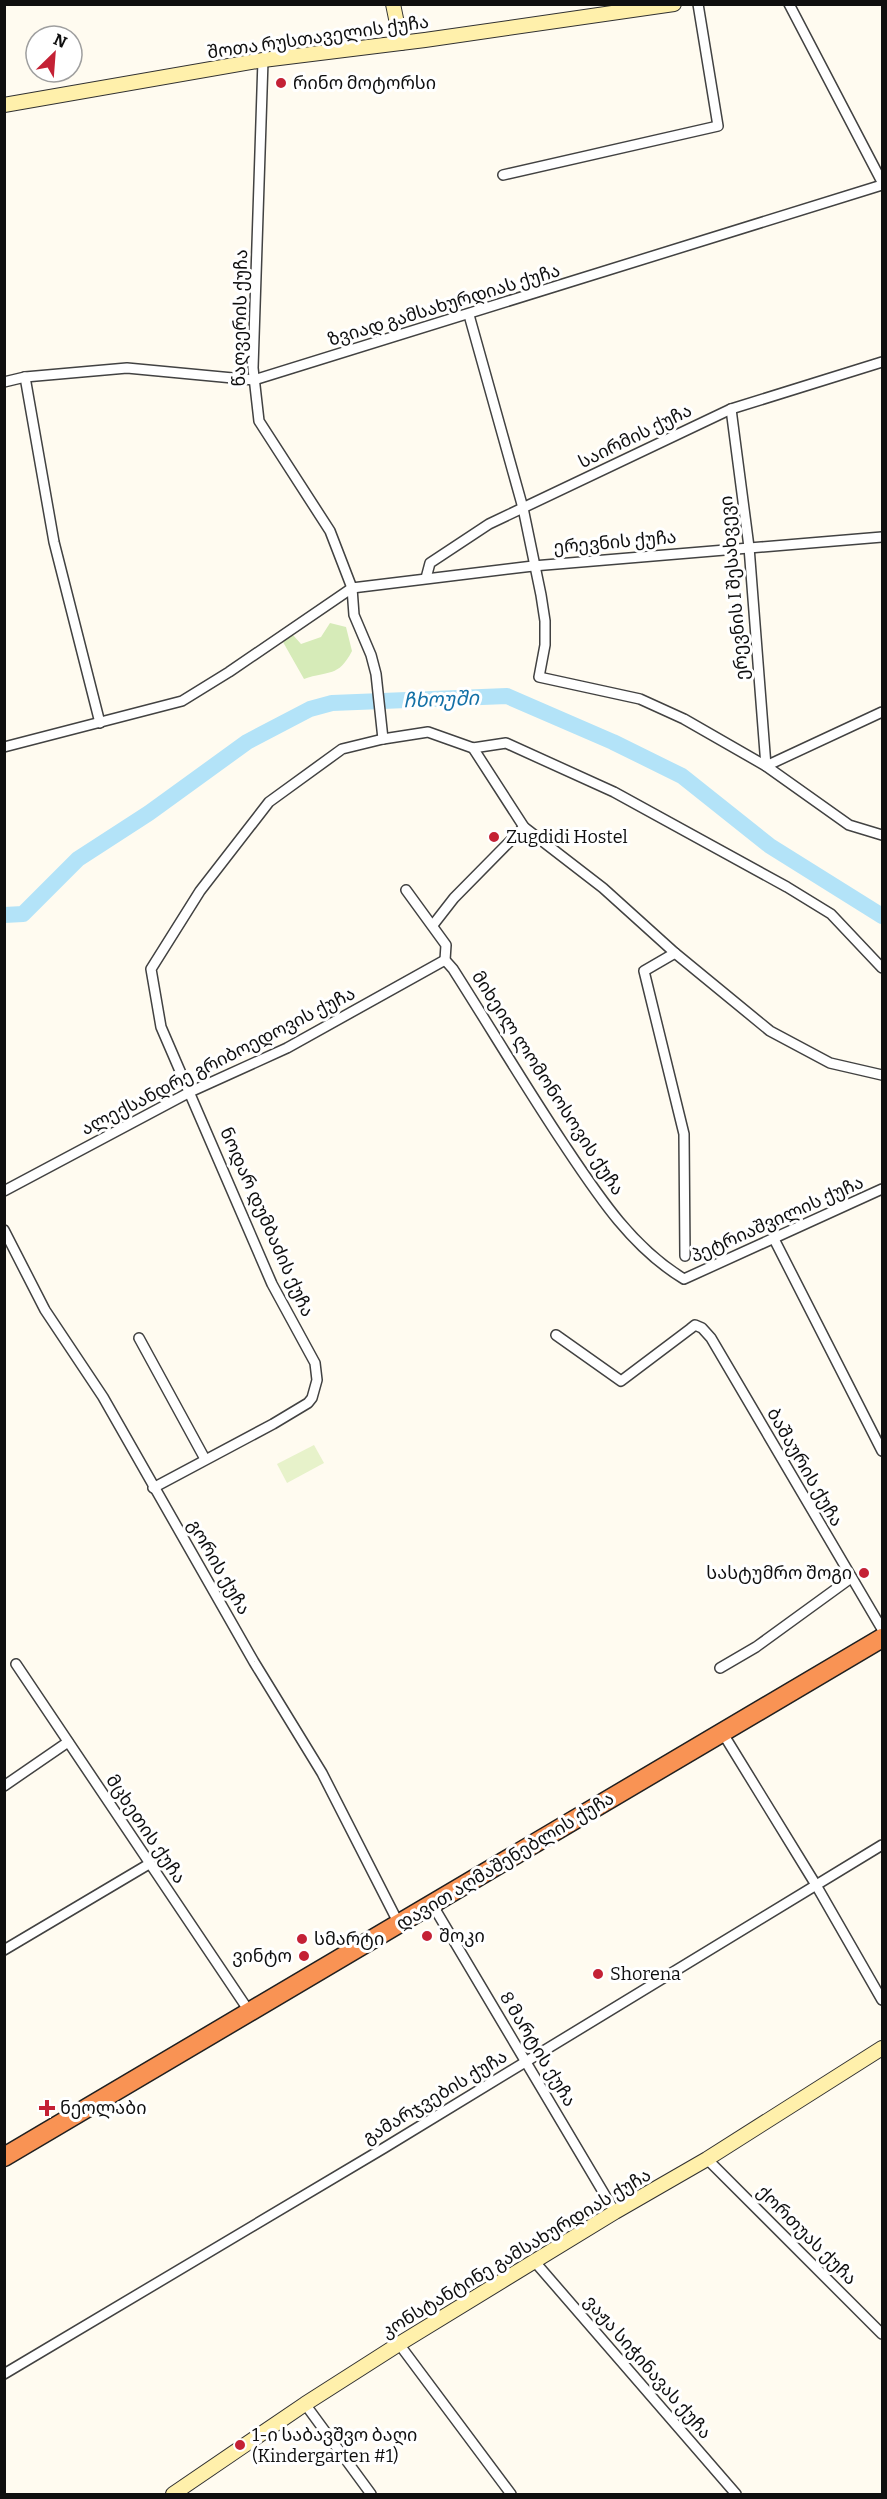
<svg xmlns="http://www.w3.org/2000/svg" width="887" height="2499" font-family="Bitter,'Noto Sans Georgian',serif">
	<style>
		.green { fill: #d6ebb8 }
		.pitch { fill: #e7f2ca }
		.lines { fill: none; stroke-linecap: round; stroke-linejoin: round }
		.river { stroke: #b3e3f8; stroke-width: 16 }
		.street-casing { stroke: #424242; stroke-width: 12 }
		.secondary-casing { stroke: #313131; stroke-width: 16 }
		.highway-casing { stroke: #202020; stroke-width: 21 }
		.street { stroke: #fff; stroke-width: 9 }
		.secondary { stroke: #fff0ab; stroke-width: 14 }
		.highway { stroke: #f99354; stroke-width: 18 }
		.poi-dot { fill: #c42135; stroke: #fff; stroke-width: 2 }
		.labels { text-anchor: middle; stroke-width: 6; stroke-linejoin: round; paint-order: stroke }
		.street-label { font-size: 18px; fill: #0f0f0f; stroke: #fff }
		.poi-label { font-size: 18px; fill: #0f0f0f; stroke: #fff; text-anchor: start }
		.water-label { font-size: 20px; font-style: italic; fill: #1370a6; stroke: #fff }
	</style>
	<rect width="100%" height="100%" fill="#fffbf0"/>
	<path class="green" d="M330,623l16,4 6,24c-14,27 -23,19 -48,28l-21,-37 10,-7 8,9 20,-7z"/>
	<polygon class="pitch" points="314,1445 324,1463 287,1483 277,1464"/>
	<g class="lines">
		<polyline class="river" points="4,915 23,914 78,859 149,813 247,742 310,709 332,703 507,696 613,742 682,776 770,846 882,916"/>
		<g class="street-casing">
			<g id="street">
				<polyline points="789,4 882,182"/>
				<polyline points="263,60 253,368 259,421 330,531 352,588 354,615 371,655 376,674 383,739"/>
				<polyline points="503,175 718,126 698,4"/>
				<polyline points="469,315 523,508 541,595 545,621 545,645 539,677 640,699 684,719 766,766 849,825 882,835"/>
				<polyline points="25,377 54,542 100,723"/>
				<polyline points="4,382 25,377 127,368 254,380 882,185"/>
				<polyline points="731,409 749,547 766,766 882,712"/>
				<polyline points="426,578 430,563 489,524 731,409 882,362"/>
				<polyline points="4,747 182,701 229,672 352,588 533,566 882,537"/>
				<polyline points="473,748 524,827 603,888 675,953 770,1031 830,1063 882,1075"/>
				<path d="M406,890l40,55 -1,15 8,9c37,58 72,117 110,174 34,51 68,104 121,136l198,-90"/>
				<polyline points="433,925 454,898 524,827"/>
				<polyline points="675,953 644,971 684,1134 685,1256"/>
				<polyline points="4,1191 190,1092 287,1048 445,960"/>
				<polyline points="4,1230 45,1310 103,1397 254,1662 322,1773 399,1924"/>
				<polyline points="774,1239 882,1451"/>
				<polyline points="556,1335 621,1381 690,1329 695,1325 702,1328 711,1338 882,1629"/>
				<polyline points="139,1338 205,1459"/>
				<polyline points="153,1488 273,1424 308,1403 312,1398 317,1380 315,1363 272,1284 161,1027 151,969 200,891 269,802 342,749 383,739 428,732 473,748 506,743 614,792 787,887 831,914 882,968"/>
				<polyline points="16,1664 249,2011"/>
				<polyline points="720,1668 756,1647 851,1578"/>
				<polyline points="722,1732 816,1885 882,2000"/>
				<polyline points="4,1786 68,1742"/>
				<polyline points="432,1904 615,2212"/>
				<polyline points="4,1950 149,1864"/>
				<polyline points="707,2159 882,2334"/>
				<polyline points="535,2262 736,2494"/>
				<polyline points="399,2344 511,2494"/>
				<polyline points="4,2374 384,2148 882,1845"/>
				<polyline points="305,2404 371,2494"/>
			</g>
		</g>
		<g class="secondary-casing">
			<g id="secondary">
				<polyline points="393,4 401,43"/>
				<polyline points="4,105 263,60 425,40 674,4"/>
				<polyline points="173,2494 305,2404 399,2344 615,2212 707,2159 882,2048"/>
			</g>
		</g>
		<g class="highway-casing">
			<polyline id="highway" points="4,2157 882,1638"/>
		</g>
		<use href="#street" class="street"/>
		<use href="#secondary" class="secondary"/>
		<use href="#highway" class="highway"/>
	</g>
	<g class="poi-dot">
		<circle cx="281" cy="83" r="6"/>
		<circle cx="494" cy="837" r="6"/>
		<circle cx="864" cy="1573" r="6"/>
		<circle cx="427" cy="1936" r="6"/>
		<circle cx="302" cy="1939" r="6"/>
		<circle cx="304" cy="1956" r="6"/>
		<circle cx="598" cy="1974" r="6"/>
		<path d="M44 2099h6v6h6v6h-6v6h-6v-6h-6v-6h6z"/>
		<circle cx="240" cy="2445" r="6"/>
	</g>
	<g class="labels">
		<g class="street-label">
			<text transform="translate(318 37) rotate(-8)" y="6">შოთა რუსთაველის ქუჩა</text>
			<text transform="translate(444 305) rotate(-17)" y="6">ზვიად გამსახურდიას ქუჩა</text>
			<text transform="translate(240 318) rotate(-89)" y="6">წაღვერის ქუჩა</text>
			<text transform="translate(635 436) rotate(-26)" y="6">საირმის ქუჩა</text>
			<text transform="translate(615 542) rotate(-5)" y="6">ერევნის ქუჩა</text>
			<text transform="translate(734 588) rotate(-95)" y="6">ერევნის I შესახვევი</text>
			<text transform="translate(218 1061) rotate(-27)" y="6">ალექსანდრე გრიბოედოვის ქუჩა</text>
			<text transform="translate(548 1083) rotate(57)" y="6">მიხეილ ლომონოსოვის ქუჩა</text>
			<text transform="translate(777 1219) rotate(-24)" y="6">პეტრიაშვილის ქუჩა</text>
			<text transform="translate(267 1222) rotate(66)" y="6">ნოდარ დუმბაძის ქუჩა</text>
			<text transform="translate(805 1467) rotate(60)" y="6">ბაშაურის ქუჩა</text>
			<text transform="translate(219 1567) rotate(60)" y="6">გორის ქუჩა</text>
			<text transform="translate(146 1829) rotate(56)" y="6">მცხეთის ქუჩა</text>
			<text transform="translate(505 1861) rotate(-31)" y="6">დავით აღმაშენებლის ქუჩა</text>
			<text transform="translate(538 2049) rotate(59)" y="6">8 მარტის ქუჩა</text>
			<text transform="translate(435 2097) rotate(-31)" y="6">გამარჯვების ქუჩა</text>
			<text transform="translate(807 2235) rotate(45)" y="6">ქორთუას ქუჩა</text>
			<text transform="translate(516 2253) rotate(-31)" y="6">კონსტანტინე გამსახურდიას ქუჩა</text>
			<text transform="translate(648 2367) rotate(49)" y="6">ვაჟა სიჭინავას ქუჩა</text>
		</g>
		<g class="poi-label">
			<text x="293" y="89">რინო მოტორსი</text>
			<text x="506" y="843">Zugdidi Hostel</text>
			<text x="852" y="1579" text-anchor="end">სასტუმრო შოგი</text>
			<text x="439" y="1942">შოკი</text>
			<text x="314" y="1945">სმარტი</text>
			<text x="292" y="1962" text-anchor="end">ვინტო</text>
			<text x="610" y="1980">Shorena</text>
			<text x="60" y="2114">ნეოლაბი</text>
			<text x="252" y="2441">1-ი საბავშვო ბაღი<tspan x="252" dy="21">(Kindergarten #1)</tspan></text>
		</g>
		<g class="water-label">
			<text transform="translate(441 699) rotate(-2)" y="7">ჩხოუში</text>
		</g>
	</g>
	<rect width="887" height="2499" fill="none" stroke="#0f0f0f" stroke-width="12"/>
	<g transform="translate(54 54) rotate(25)"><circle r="28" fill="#ffffff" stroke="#9f9f9f" stroke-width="1.5"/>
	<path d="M0-4.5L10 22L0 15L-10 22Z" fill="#c42135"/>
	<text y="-9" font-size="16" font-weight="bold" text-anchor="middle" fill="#0f0f0f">N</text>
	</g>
</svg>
